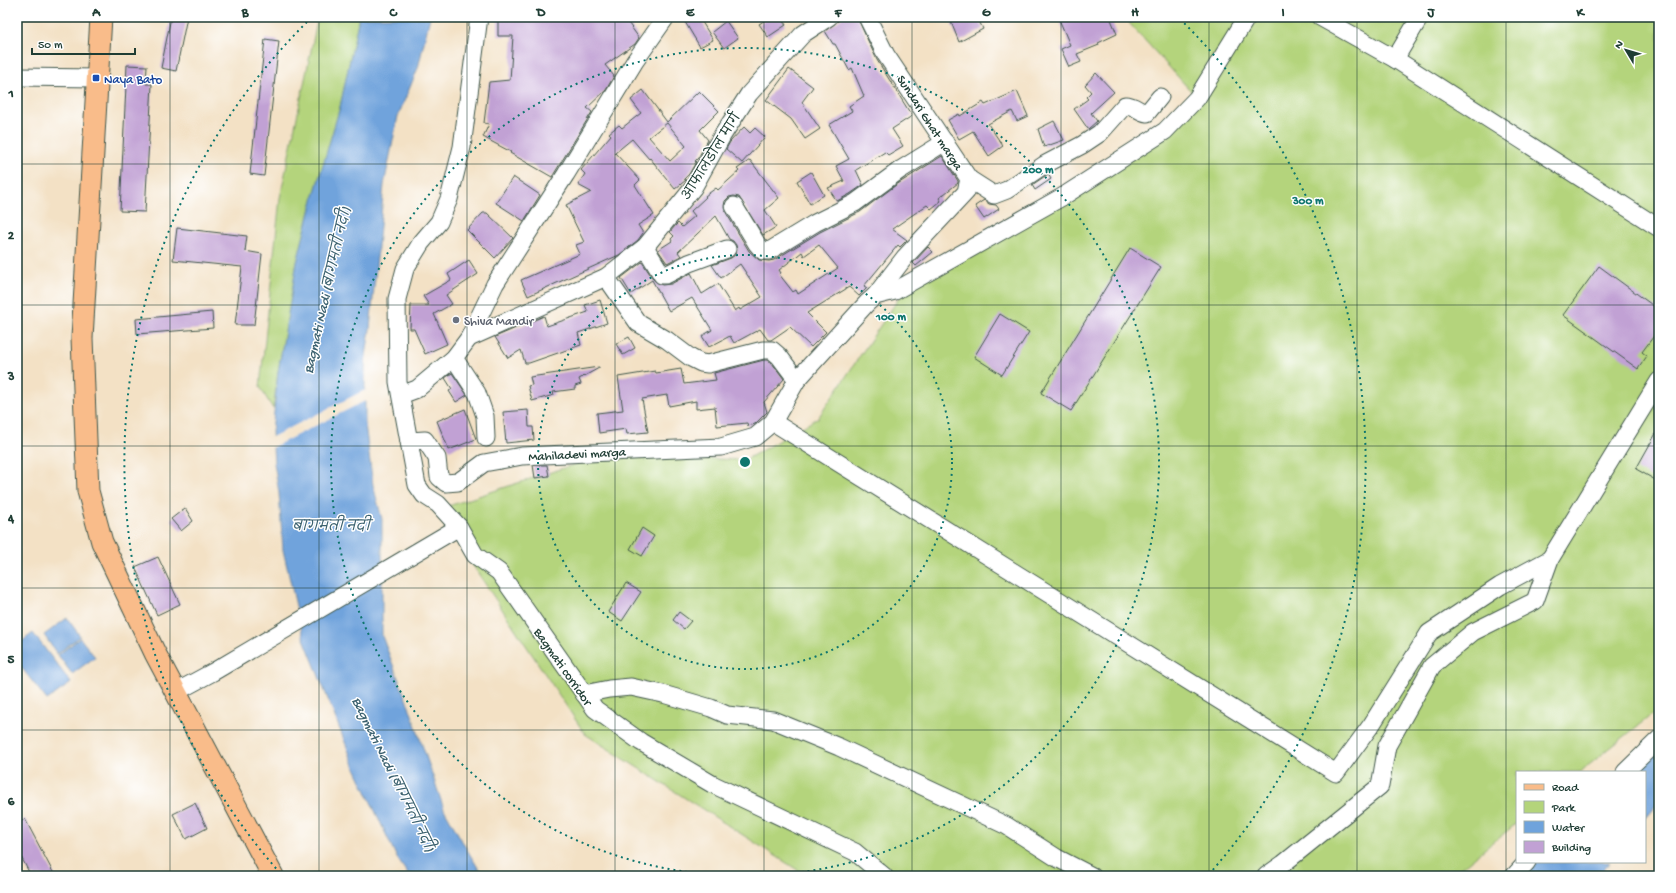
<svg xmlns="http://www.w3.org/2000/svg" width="1676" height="893" font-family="'Gochi Hand','Playpen Sans Deva',sans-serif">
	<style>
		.green { fill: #b4d47b; stroke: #6a8858 }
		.water { fill: #6fa3dc; stroke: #477088 }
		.pier { fill: #f3e1c5 }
		.building { fill: #c1a1d4; fill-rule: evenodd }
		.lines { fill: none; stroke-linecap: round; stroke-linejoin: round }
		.minor-casing { stroke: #3f564a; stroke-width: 19 }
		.major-casing { stroke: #3f564a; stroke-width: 23 }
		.minor { stroke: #fff; stroke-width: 17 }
		.major { stroke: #f9bc8a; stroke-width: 21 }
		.grid { fill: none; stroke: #1f3d34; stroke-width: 1; stroke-opacity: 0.55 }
		.ring { fill: none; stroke: #0f766e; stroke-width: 2; stroke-dasharray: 2 4 }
		.transit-dot { fill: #1a4fb4; stroke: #fff; stroke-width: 1.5 }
		.worship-dot { fill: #6b7280; stroke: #fff; stroke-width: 1.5 }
		.labels { text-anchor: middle; stroke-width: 3; stroke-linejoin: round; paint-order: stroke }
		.transit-label { font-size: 13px; fill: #164399; stroke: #fff; text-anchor: start }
		.street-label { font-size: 13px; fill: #1f3d34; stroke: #fff }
		.worship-label { font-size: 13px; fill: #5b616d; stroke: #fff; text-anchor: start }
		.water-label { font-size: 14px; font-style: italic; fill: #3b616f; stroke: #fff }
		.centre { fill: #0f766e; stroke: #fff; stroke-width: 2 }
		.ring-label { font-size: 12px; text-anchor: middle; font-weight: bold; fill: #0f766e; stroke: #fff; stroke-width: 3; stroke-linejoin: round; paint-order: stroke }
		.neatline { fill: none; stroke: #1f3d34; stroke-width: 1.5 }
		.grid-label { font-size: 13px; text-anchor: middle; font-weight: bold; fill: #1f3d34 }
	</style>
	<rect width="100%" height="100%" fill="#fff"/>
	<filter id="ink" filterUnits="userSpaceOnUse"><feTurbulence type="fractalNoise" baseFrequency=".025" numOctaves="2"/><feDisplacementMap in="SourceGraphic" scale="8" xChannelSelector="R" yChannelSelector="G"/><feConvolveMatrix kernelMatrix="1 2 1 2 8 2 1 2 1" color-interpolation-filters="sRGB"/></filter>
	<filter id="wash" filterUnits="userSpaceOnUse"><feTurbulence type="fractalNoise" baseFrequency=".012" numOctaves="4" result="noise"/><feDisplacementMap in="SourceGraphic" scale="16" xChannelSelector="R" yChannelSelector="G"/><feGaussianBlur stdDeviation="0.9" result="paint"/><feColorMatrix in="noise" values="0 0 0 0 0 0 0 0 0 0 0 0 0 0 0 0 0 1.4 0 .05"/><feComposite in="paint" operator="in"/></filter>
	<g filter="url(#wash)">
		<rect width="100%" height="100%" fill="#f3e1c5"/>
		<g class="green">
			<polygon points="318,17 359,17 340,107 315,192 297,262 278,372 273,409 260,387 280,198"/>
			<polygon points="1127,17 1659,17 1659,709 1580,772 1517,772 1517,823 1451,876 807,876 585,734 436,510 603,455 745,460 818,418 903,292 1199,100 1130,24"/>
		</g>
		<g class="water">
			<polygon points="359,17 430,17 418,68 398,116 384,185 370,329 365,363 365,424 373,485 382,519 382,636 411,712 444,809 466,848 483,876 409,876 397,858 356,770 303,636 283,550 279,493 274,463 272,432 278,372 297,262 315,192 340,107"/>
			<polygon points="67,618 80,636 57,654 44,635"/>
			<polygon points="33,633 71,683 47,700 17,662 17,645"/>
			<polygon points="80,638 95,657 72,674 58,655"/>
			<polygon points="1659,750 1659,802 1645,818 1645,772 1635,772"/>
			<polygon points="1538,862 1610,862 1598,876 1523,876"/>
		</g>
		<polygon class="pier" points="367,389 367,400 271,448 270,438"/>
		<g id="blocks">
			<g class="building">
				<polygon points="171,17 187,17 176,71 161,68"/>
				<polygon points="498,17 624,17 639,38 635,44 605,65 614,76 606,90 587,108 592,112 552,177 510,153 511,152 483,137 489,124 484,123 489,82 510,80 513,36 498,36"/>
				<polygon points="693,17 699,17 713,40 700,47 685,22"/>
				<polygon points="770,17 781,17 786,25 768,37 759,24"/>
				<polygon points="843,17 857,17 877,60 912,116 892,129 903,146 888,155 885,152 856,170 863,185 850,194 837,201 828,188 844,181 836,166 849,159 829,125 852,111 849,106 864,96 852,68 849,70 835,44 833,44 825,31"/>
				<polygon points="949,17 977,17 983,29 959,42"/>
				<polygon points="1058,17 1110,17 1117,34 1098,43 1099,45 1077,54 1081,62 1069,67 1061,49 1070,45"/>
				<polygon points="726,21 738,38 724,48 712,32"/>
				<polygon points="265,39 279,41 264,176 250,174"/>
				<polygon points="127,65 147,66 146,84 152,84 145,212 120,211"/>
				<polygon points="789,69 813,87 802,102 820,129 805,139 791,119 766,100"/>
				<polygon points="1096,73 1114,92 1091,113 1097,121 1088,129 1074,109 1088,99 1086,97 1091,92 1085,85"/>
				<path d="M643,90l24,32 32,-31 20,20 -19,19 8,10 -10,18 -3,3 1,1 -7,12 -5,5 2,1 -11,9 -25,-31 -1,1 -17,-20 -17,14 25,27 -5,5 19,30 -16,10 5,8 -5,7 -19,15 -91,41 -7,-16 59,-26 -4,-9 8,-3 -18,-37 25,-13 -13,-7 7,-11 -4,-4 30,-35 -2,-2 10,-8 3,3 19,-15 -10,-13zM667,123l19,23 -16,15 -21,-24z"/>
				<polygon points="1017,91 1028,116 1017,121 1012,111 988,124 1003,146 989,156 973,131 959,139 948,120 959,114 960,116 983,102 985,105"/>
				<polygon points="1054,121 1064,140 1044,147 1038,129"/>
				<polygon points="744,127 750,133 755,128 765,137 742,163 726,149 730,142"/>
				<path d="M942,156l16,25v2l-19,15 2,3 -10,8 -4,-4 -35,24 15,11 -7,7 -2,-2 -34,41 3,2 -8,8 -10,-9 -42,26 19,19 -15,15 -21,-20 -19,13h-3l-8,-11 -26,14 -4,-7 -21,11 -7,-11 10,-6 -20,-32 -23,13 -17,-31 -21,14 -10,-16 21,-16 12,18 8,5 9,-1 20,-11 11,21 16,-10 17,27 4,-3 1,2 22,-13 -22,-33 -19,14 -9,-13 19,-7 4,-3 2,-5 -1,-5 -3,-4 -4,-2 -13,-23 -38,36 3,4 -14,7 -9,-13 14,-9 -1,-2 3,-3 -4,-4 5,-6 3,-3 4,4 13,-11 -4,-5 15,-14 -1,-1 11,-8 2,2 21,-19 -2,-2 13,-9 29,38 -14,12 11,17 -13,8 -24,-38 -5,-1 -5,1 -4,4 -1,5 1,5 24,40 10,9 10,1 5,-1 46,-28 40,-20 36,-27zM819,245l19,23 -40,26 -2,-4 -3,2 -14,-18 2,-1 -2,-3 23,-18 2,4z"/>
				<polygon points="811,172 824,195 810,204 797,181"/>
				<polygon points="1048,174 1051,179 1035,190 1032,185"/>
				<polygon points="513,177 540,195 524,221 496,203"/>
				<polygon points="984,200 989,204 996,205 999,209 984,219 975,206"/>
				<polygon points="483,213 487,213 513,238 495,258 467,230"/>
				<polygon points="177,228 247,236 245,251 262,254 254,325 235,325 242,267 173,260"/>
				<polygon points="928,247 933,252 916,266 913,263"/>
				<polygon points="1130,248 1161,267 1071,411 1041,393"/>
				<polygon points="469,260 478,274 446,295 452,304 434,314 447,344 425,354 414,329 410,329 411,305 429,305 423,296 451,280 448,274"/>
				<polygon points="1599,266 1659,310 1659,329 1642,352 1647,356 1638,369 1563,315"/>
				<polygon points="600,300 607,323 578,333 581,345 529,363 525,363 521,350 508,358 495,337 544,316 547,326 588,312 585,305"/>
				<polygon points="212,312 213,328 137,334 136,319"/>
				<polygon points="1000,314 1029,332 1002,375 974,357"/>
				<polygon points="629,337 635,348 623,355 616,344"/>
				<polygon points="764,360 768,360 772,363 784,379 764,402 767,412 755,424 748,426 747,423 717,426 715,407 696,409 696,401 669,406 667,395 642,399 648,432 627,434 626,429 599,433 597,413 623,410 618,377 655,371 656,373 681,369 684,384 716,380 714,373"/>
				<polygon points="599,367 599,368 579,379 581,384 575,386 575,389 553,392 554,395 532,401 528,386 532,385 530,377"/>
				<polygon points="452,373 467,395 456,402 449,391 452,389 445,378"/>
				<polygon points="465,409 476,439 449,450 437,421"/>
				<polygon points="528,410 529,427 533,427 534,440 506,443 503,412"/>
				<polygon points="1659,428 1659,482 1636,469"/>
				<polygon points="533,465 547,465 549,476 535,478"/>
				<polygon points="185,508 193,521 181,531 171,519"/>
				<polygon points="642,528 654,536 642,556 630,549"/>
				<polygon points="158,557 180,604 157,615 135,567"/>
				<polygon points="626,583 641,592 622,621 608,612"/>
				<polygon points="679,612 691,621 684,629 673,620"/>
				<polygon points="195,803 207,828 186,839 173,814"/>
				<polygon points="25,819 55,876 31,876 17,849 17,823"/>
			</g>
		</g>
	</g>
	<g filter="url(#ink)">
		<use href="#blocks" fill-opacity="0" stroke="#3f564a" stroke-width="1"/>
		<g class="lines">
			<g class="minor-casing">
				<g id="minor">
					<polyline points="479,17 462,147 449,199 439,222 421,243 405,269 397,299 398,382 417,485 424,495 438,504 459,527 475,555 499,572 595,709 641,742 712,784 855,852 884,876"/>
					<polyline points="867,17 886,55 969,179 966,192 905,257 875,296"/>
					<polyline points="1320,17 1395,59 1659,228"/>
					<polyline points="1395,59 1420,17"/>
					<polyline points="17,77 96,78"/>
					<path d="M969,179l25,16 13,-5 37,-25 38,-20 18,-12 25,-28c11,0 13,7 22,8l13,-16"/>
					<polyline points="734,206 757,244 763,251 769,251 815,223 855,203 900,170 945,142"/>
					<polyline points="645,247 662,275 666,275 689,263 727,249"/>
					<polyline points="606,277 638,323 667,340 691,358 701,363 708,364 763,350 772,350 779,356 797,380"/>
					<polyline points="469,338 495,284 566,174 635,61 666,17"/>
					<polyline points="454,358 477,393 485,416 486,438"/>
					<polyline points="401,395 417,389 454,358 469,338 606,277 645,247 693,188 722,136 749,94 803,34 829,17"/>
					<polyline points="773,422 1336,773 1372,724 1429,633 1500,586 1550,559"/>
					<polyline points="409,441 425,440 437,458 439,477 446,483 458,482 484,463 522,456 721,447 755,437 773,422 797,380 867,303 875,296 895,291 1062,197 1165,131 1197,98 1247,17"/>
					<polyline points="176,692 213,672 459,527"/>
					<polyline points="584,694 609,689 631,687 663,694 711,708 727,715 773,720 839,747 1007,826 1057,858 1092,876"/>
					<polyline points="1625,772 1659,739"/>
					<polyline points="1266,876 1283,864 1380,786 1387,746 1432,666 1473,632 1535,601 1550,559 1659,381"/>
					<polyline points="1514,876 1527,862"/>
				</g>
			</g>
			<g class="major-casing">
				<polyline id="major" points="101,17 82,338 88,491 102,542 155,653 273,876"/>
			</g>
			<use href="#minor" class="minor"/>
			<use href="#major" class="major"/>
		</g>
	</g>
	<path class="grid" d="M170,17v859M319,17v859M467,17v859M615,17v859M764,17v859M912,17v859M1061,17v859M1209,17v859M1357,17v859M1506,17v859M17,164h1642M17,305h1642M17,446h1642M17,588h1642M17,730h1642"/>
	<g class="ring">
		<circle cx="745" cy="462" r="207"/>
		<path d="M741 876A414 414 0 1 1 749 876"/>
		<path d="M280 873A621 621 0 0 1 310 19M1180 19A621 621 0 0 1 1210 873"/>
	</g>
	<rect class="transit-dot" x="92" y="74" width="8" height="8" rx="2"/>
	<circle class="worship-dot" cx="456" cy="320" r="4"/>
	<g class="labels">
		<g class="transit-label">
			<text x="104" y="83">Naya Bato</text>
		</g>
		<g class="street-label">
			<text transform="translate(931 122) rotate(57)" y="5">Sundari Ghat marga</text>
			<text transform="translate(710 156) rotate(-58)" y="5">आफालडोल मार्ग</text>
			<text transform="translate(577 453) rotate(-3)" y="5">Mahiladevi marga</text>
			<text transform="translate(564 666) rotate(55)" y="5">Bagmati corridor</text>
		</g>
		<g class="worship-label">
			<text x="464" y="325">Shiva Mandir</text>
		</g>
		<g class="water-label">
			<text transform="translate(326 290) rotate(-77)" y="5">Bagmati Nadi (बागमती नदी)</text>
			<text x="331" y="530">बागमती नदी</text>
			<text transform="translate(394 774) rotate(64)" y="5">Bagmati Nadi (बागमती नदी)</text>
		</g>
	</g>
	<circle cx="745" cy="462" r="6" class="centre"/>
	<g class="ring-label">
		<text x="1038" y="173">200 m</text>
		<text x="1308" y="204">300 m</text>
		<text x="891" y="320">100 m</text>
	</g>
	<rect width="1676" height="893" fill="none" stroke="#fff" stroke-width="44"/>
	<rect x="1516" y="771" width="130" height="92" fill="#ffffff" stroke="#a5b1ae"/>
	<rect x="1524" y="784" width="20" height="6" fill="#f9bc8a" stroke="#a5b1ae"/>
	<text x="1552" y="791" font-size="12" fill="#1f3d34">Road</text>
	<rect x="1524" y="801" width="20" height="12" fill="#b4d47b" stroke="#a5b1ae"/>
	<text x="1552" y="811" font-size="12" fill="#1f3d34">Park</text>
	<rect x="1524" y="821" width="20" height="12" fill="#6fa3dc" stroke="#a5b1ae"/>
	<text x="1552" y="831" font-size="12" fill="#1f3d34">Water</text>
	<rect x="1524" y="841" width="20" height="12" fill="#c1a1d4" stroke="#a5b1ae"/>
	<text x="1552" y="851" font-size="12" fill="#1f3d34">Building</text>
	<g transform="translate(1626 50) rotate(308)" stroke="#ffffff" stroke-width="3" paint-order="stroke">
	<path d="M0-3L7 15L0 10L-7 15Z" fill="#1f3d34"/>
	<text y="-6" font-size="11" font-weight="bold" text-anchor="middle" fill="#1f3d34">N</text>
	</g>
	<path d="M32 48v6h103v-6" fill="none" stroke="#1f3d34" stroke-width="2"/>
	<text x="38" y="48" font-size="12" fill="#1f3d34" stroke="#ffffff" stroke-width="3" paint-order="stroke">50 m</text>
	<rect x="22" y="22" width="1632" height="849" class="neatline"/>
	<g class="grid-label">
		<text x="96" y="16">A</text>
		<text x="245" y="16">B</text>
		<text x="393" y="16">C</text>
		<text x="541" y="16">D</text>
		<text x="690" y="16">E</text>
		<text x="838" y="16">F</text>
		<text x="986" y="16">G</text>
		<text x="1135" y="16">H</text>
		<text x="1283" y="16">I</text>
		<text x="1431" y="16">J</text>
		<text x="1580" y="16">K</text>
		<text x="11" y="97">1</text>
		<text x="11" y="239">2</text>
		<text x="11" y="380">3</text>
		<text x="11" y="522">4</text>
		<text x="11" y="663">5</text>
		<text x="11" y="805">6</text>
	</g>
</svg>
